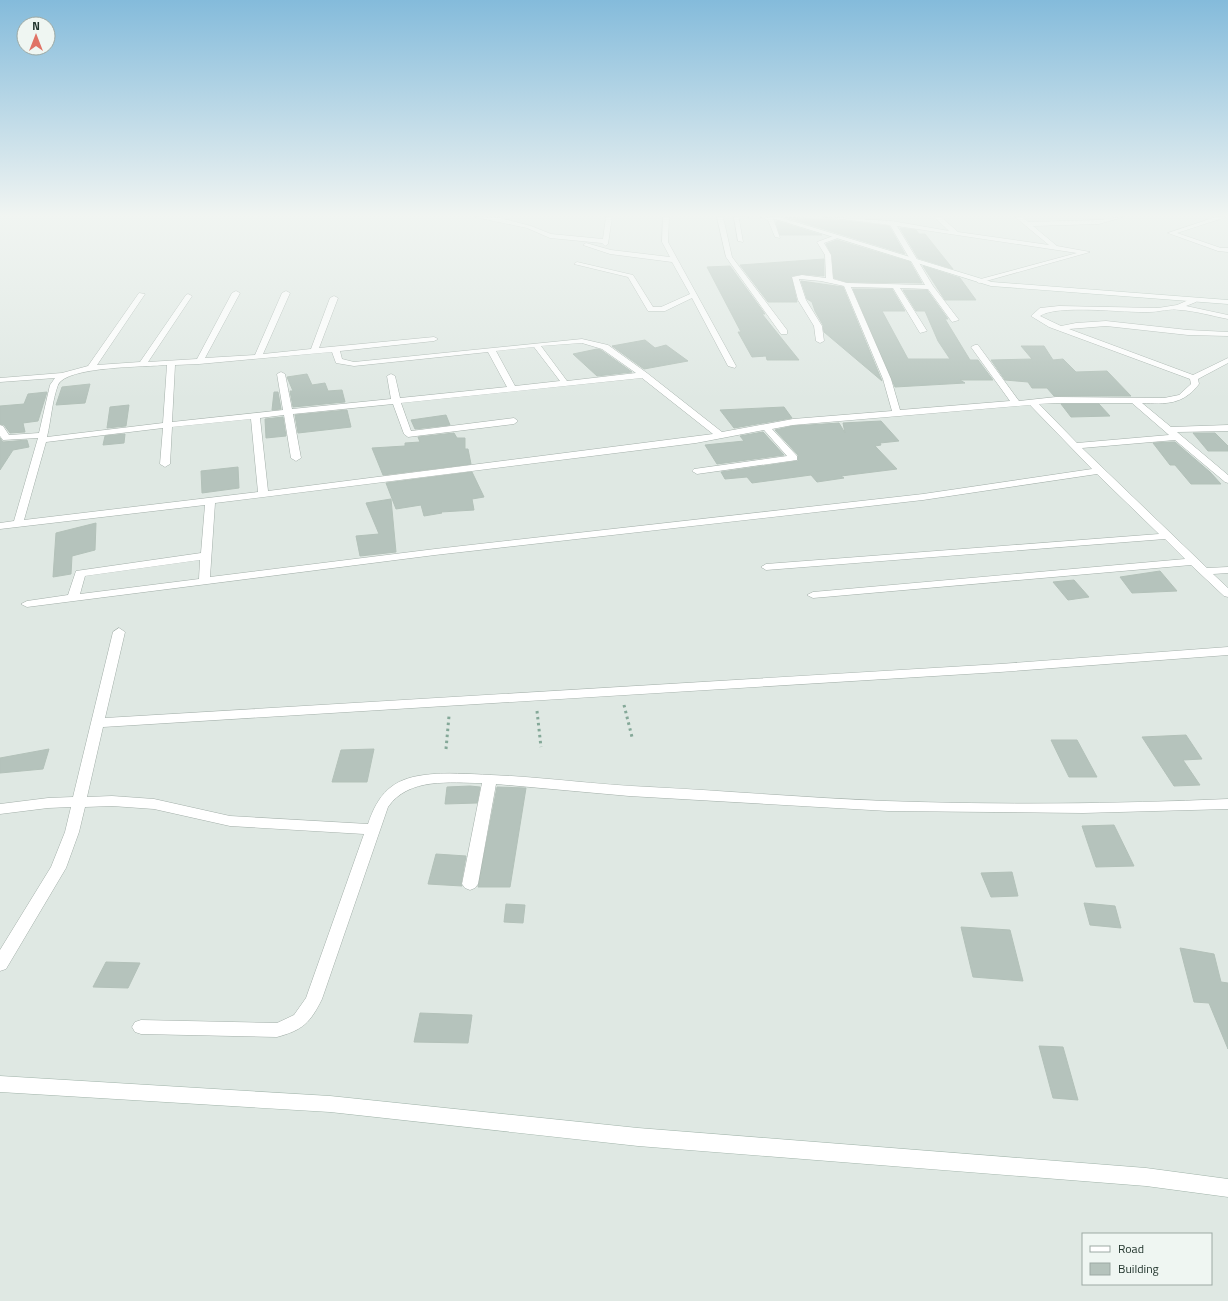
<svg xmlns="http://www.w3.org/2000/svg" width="1228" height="1301" font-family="'Titillium Web',sans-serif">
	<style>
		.building { fill: #b5c3bc; stroke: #b3c1b9 }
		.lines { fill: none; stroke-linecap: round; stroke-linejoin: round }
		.street-casing { stroke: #a3afa9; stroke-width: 1 }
		.secondary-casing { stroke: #a0b3a9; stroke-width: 1 }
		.path { stroke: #84a898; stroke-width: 3; stroke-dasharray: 2.5 3.5; stroke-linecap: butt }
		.street { fill: #fff; fill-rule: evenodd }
		.secondary { fill: #fff; fill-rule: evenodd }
	</style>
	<rect width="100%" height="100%" fill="#dfe8e3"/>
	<g class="building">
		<polygon points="785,217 846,221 889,226 905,254"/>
		<polygon points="777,221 822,235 780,235 776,223"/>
		<polygon points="900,228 916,230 919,234 925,234 953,269 918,258"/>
		<polygon points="837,240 910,262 922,283 847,282 834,278 832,255 826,244"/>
		<polygon points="824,259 824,276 802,274 791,276 797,302 768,302 740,265"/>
		<polygon points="730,266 765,314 762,314 799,360 767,360 766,356 752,357 738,332 741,332 707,267"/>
		<polygon points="923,266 960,278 976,300 945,300"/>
		<polygon points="801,281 843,287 882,381 824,332 823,325 815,311 812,302 807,299"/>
		<polygon points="853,289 892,289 905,311 882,311 908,359 950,359 938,341 925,311 916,311 903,290 927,290 948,319 945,319 970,360 978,360 993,380 960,380 965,383 895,387"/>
		<polygon points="645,340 655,348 666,345 688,361 644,369 612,346"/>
		<polygon points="1021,346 1044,346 1053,360 1063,359 1076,372 1107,371 1131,396 1054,396 1047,388 1032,388 1028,382 1005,380 991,360 1032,359"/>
		<polygon points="597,349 601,350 632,372 597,376 573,354"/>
		<polygon points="307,374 312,385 325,383 328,391 342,390 345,402 293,407 290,391 293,391 287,377"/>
		<polygon points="90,384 85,403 56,405 62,387"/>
		<polygon points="47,392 38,421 23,423 25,432 10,433 4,425 0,424 0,406 24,404 28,394"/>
		<polygon points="274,392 278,392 281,409 272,410"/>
		<polygon points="1061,404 1099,404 1110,416 1071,417"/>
		<polygon points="129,405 126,426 107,428 110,407"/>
		<polygon points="784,407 792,418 734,428 720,410"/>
		<polygon points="347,410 351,427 298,433 295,415"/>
		<polygon points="446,415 450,425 415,429 411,420"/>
		<polygon points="283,417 286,436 266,438 265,419"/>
		<polygon points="881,421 899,441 880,443 881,445 875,446 897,469 841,476 844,478 817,482 811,475 752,483 747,477 725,479 721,472 798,461 798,455 775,430 793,426 839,423 845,433 843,423"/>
		<polygon points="763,432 784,455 717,464 705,445 744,441 740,436"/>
		<polygon points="454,433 457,438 465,438 465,449 468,449 471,464 383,475 372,448 405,446 405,443 420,442 418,437"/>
		<polygon points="1193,433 1215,433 1228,446 1228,451 1208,451"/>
		<polygon points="125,434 124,443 103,445 105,436"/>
		<polygon points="0,438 3,442 27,440 29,447 13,450 0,470"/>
		<polygon points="1171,442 1175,442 1210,472 1221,484 1191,484 1175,465 1170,465 1153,443"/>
		<polygon points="238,467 239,488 202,493 201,471"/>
		<polygon points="472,472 484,497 472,499 474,510 441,512 442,513 424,516 421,505 396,509 386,483"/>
		<polygon points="391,499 396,552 360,556 356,536 379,534 366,503"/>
		<polygon points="96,523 95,550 72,556 71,574 53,577 56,533"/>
		<polygon points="1160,571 1177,591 1132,593 1120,577"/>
		<polygon points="1074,580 1089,597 1068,600 1053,582"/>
		<polygon points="1186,735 1202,759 1183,760 1200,785 1174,786 1142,737"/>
		<polygon points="1051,740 1077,740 1097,777 1069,777"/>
		<polygon points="49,749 43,769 0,773 0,758"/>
		<polygon points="374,749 367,782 332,782 341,750"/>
		<polygon points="470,786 480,787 477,803 445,804 447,787"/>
		<polygon points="497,787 526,788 510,887 478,887"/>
		<polygon points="1114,825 1134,866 1096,867 1082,826"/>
		<polygon points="436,854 466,856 461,884 462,886 428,884"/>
		<polygon points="1012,872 1018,896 991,897 981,873"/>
		<polygon points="1084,903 1115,906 1121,928 1090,925"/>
		<polygon points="506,904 525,905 523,923 504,922"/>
		<polygon points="961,927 1010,930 1023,981 973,977"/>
		<polygon points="1180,948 1214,954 1221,982 1228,983 1228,1049 1209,1003 1194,1002"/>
		<polygon points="106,962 140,963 128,988 93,987"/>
		<polygon points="420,1013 472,1015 468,1043 414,1042"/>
		<polygon points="1039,1046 1063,1047 1078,1100 1053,1098"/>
	</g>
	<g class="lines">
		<g class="street-casing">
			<g id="street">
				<polygon points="475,217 500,218 531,226 551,234 603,239 606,217 612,217 608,244 605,246 602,243 550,238 527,228"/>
				<polygon points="663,217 669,217 668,242 736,366 735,368 728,366 692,298 665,311 648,311 628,277 574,264 577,262 633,275 653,307 661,307 690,294 672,262 610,254 583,245 586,243 611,250 670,257 662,242"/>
				<polygon points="717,217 723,217 732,257 787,330 787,334 781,334 726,257"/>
				<polygon points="734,217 749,217 739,219 743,242 738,241"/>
				<polygon points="760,217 773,218 780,238 775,237 768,220"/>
				<path d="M824,217l68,4 57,10 -15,-14h7l17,15 91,13 -34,-28h7l6,5 71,-2 24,-3 -24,7 -66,2 24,20 33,6 -111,31 -2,-1v-2l100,-27 -180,-27 36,60 26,34 -7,2 -24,-33 -28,-1 27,43 -7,2 -27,-45 -42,-1 40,92 9,31 110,-9 -39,-54 4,-2h3l41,56 37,-4 108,1 15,-3 12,-11 -1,-5 -141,-52 -18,-11 9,-8 19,-2 99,2 19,-3 16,-7 4,2 -1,2 -10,4 42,9v4c-16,-3 -32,-8 -48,-9 -10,-2 -21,2 -31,2 -23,1 -93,-8 -109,4l21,10 15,-3 30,-2 82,9 40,2v4l-40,-1 -82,-9 -37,3 124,46 35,-17v5l-30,16 1,5c-16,21 -33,20 -57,19l29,24 57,-2v6l-51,1 51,43v8l-3,-1 -50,-42 -93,8 125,120 21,-1v6l-15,1 15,14v9l-4,-1 -33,-31 -378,33 -6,-3 6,-3 372,-33 -20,-20 -399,31 -5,-3 5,-3 393,-30 -62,-60 -174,26 -488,55 -408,52 -6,-3 6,-3 41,-6 8,-24 125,-18 4,-48 -205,24v-6l14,-2 24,-83 -35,2 -3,-4v-11l3,1 6,9 30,-2 11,-48 5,-7 -55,4v-4l62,-5 26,-7 51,-73 6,1 -48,71 43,-3 46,-67 2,-1 4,2 -44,66 49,-3 35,-66 4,-2 4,2 -35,65 50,-3 27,-62 4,-2 4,2 -27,61 48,-5 19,-51 4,-2 4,2 -19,50 115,-11 4,2 -4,2 -94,10 2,8 12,3 228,-23 26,6 39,28 75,59 71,-13 99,-8 -9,-32 -39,-93 -23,-5 -22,-2 7,21 16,26 2,15 -4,2 -4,-2 -2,-15 -16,-26 -6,-23 10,-2 24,3 -1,-23 -8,-13 19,-7 2,1v2l-14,5 7,12 2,24 14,4 78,2 -35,-60zM582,343l20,6 34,24 -69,8 -26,-35zM534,347l26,34 -45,5 -19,-35zM332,352l4,11 18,3 134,-14 19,35 -107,11 -5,-22 -4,-2 -4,2 4,23 -99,10 -7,-35 -4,-2 -4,2 6,36 -111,12 3,-57 24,-1zM167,365l-4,58 -116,14c4,-17 5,-36 11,-52 8,-19 89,-18 109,-20zM642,378l71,56 -445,57 -8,-73 24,-3 7,43 5,3 5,-3 -8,-44 100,-10 11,30 4,3 106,-13 4,-3 -4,-3 -103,13 -10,-28zM1056,403h76l37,32 -92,8 -38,-39zM1030,405l62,64 -169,25 -488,55 -225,28 5,-74 481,-60 68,-13 23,26 -93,13 -2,2 5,3 100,-14v-4l-25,-27 21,-4zM251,419l7,73 -234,28 22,-78 117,-14 -3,36 5,3 5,-3 2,-37zM200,560l-1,19 -119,15 5,-18z"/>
				<polygon points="1216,217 1226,217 1177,233 1221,248 1228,248 1228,252 1218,251 1168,233"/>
				<path d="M119,628l6,4 -20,86 895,-54 228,-17v8l-228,17 -897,55 -16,70 25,-1 42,3 76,17 138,8c10,-30 24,-45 56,-49 22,-3 45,-1 67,0 53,2 106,10 159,12 79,4 157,11 236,14 114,4 228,3 342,-2v10l-145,4 -195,-2 -259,-15 -133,-12 -18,100 -3,4 -5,2 -5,-2 -3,-4 20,-101c-32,0 -73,-6 -94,24l-66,192c-12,24 -19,31 -45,38l-136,-3 -6,-2 -3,-5 3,-5 6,-2 136,3 17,-8 12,-17 58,-164 -134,-8 -76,-17 -42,-3 -27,1 -6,25 -13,36 -60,101 -6,2v-21l51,-83 14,-35 6,-25 -23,1 -48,6v-10l48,-6 25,-1 40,-165z"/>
			</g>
		</g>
		<g class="secondary-casing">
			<g id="secondary">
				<polygon points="769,217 779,217 992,282 1228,300 1228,304 991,286"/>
				<polygon points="0,1076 330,1096 638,1128 1146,1168 1228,1179 1228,1197 1146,1186 638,1146 330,1112 0,1092"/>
			</g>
		</g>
		<g class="path">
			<polyline points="624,705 632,737"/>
			<polyline points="537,711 541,747"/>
			<polyline points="446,749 449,716"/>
		</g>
		<use href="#street" class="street"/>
		<use href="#secondary" class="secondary"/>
	</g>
	<linearGradient id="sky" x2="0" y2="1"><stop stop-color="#84bbdb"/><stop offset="0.54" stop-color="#f1f5f2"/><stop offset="1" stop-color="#f1f5f2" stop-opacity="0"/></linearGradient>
	<rect width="1228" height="399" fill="url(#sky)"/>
	<rect x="1082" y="1233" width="130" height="52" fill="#eff6f2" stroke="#9da9a4"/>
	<rect x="1090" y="1246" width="20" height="6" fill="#ffffff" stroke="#9da9a4"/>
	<text x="1118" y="1253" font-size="12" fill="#23362e">Road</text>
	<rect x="1090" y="1263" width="20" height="12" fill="#b5c3bc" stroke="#9da9a4"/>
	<text x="1118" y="1273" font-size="12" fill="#23362e">Building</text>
	<g transform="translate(36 36)"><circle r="19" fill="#eff6f2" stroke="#9da9a4"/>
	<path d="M0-3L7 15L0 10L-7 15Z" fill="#e07366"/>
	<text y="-6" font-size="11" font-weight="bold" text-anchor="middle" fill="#23362e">N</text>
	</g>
</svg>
